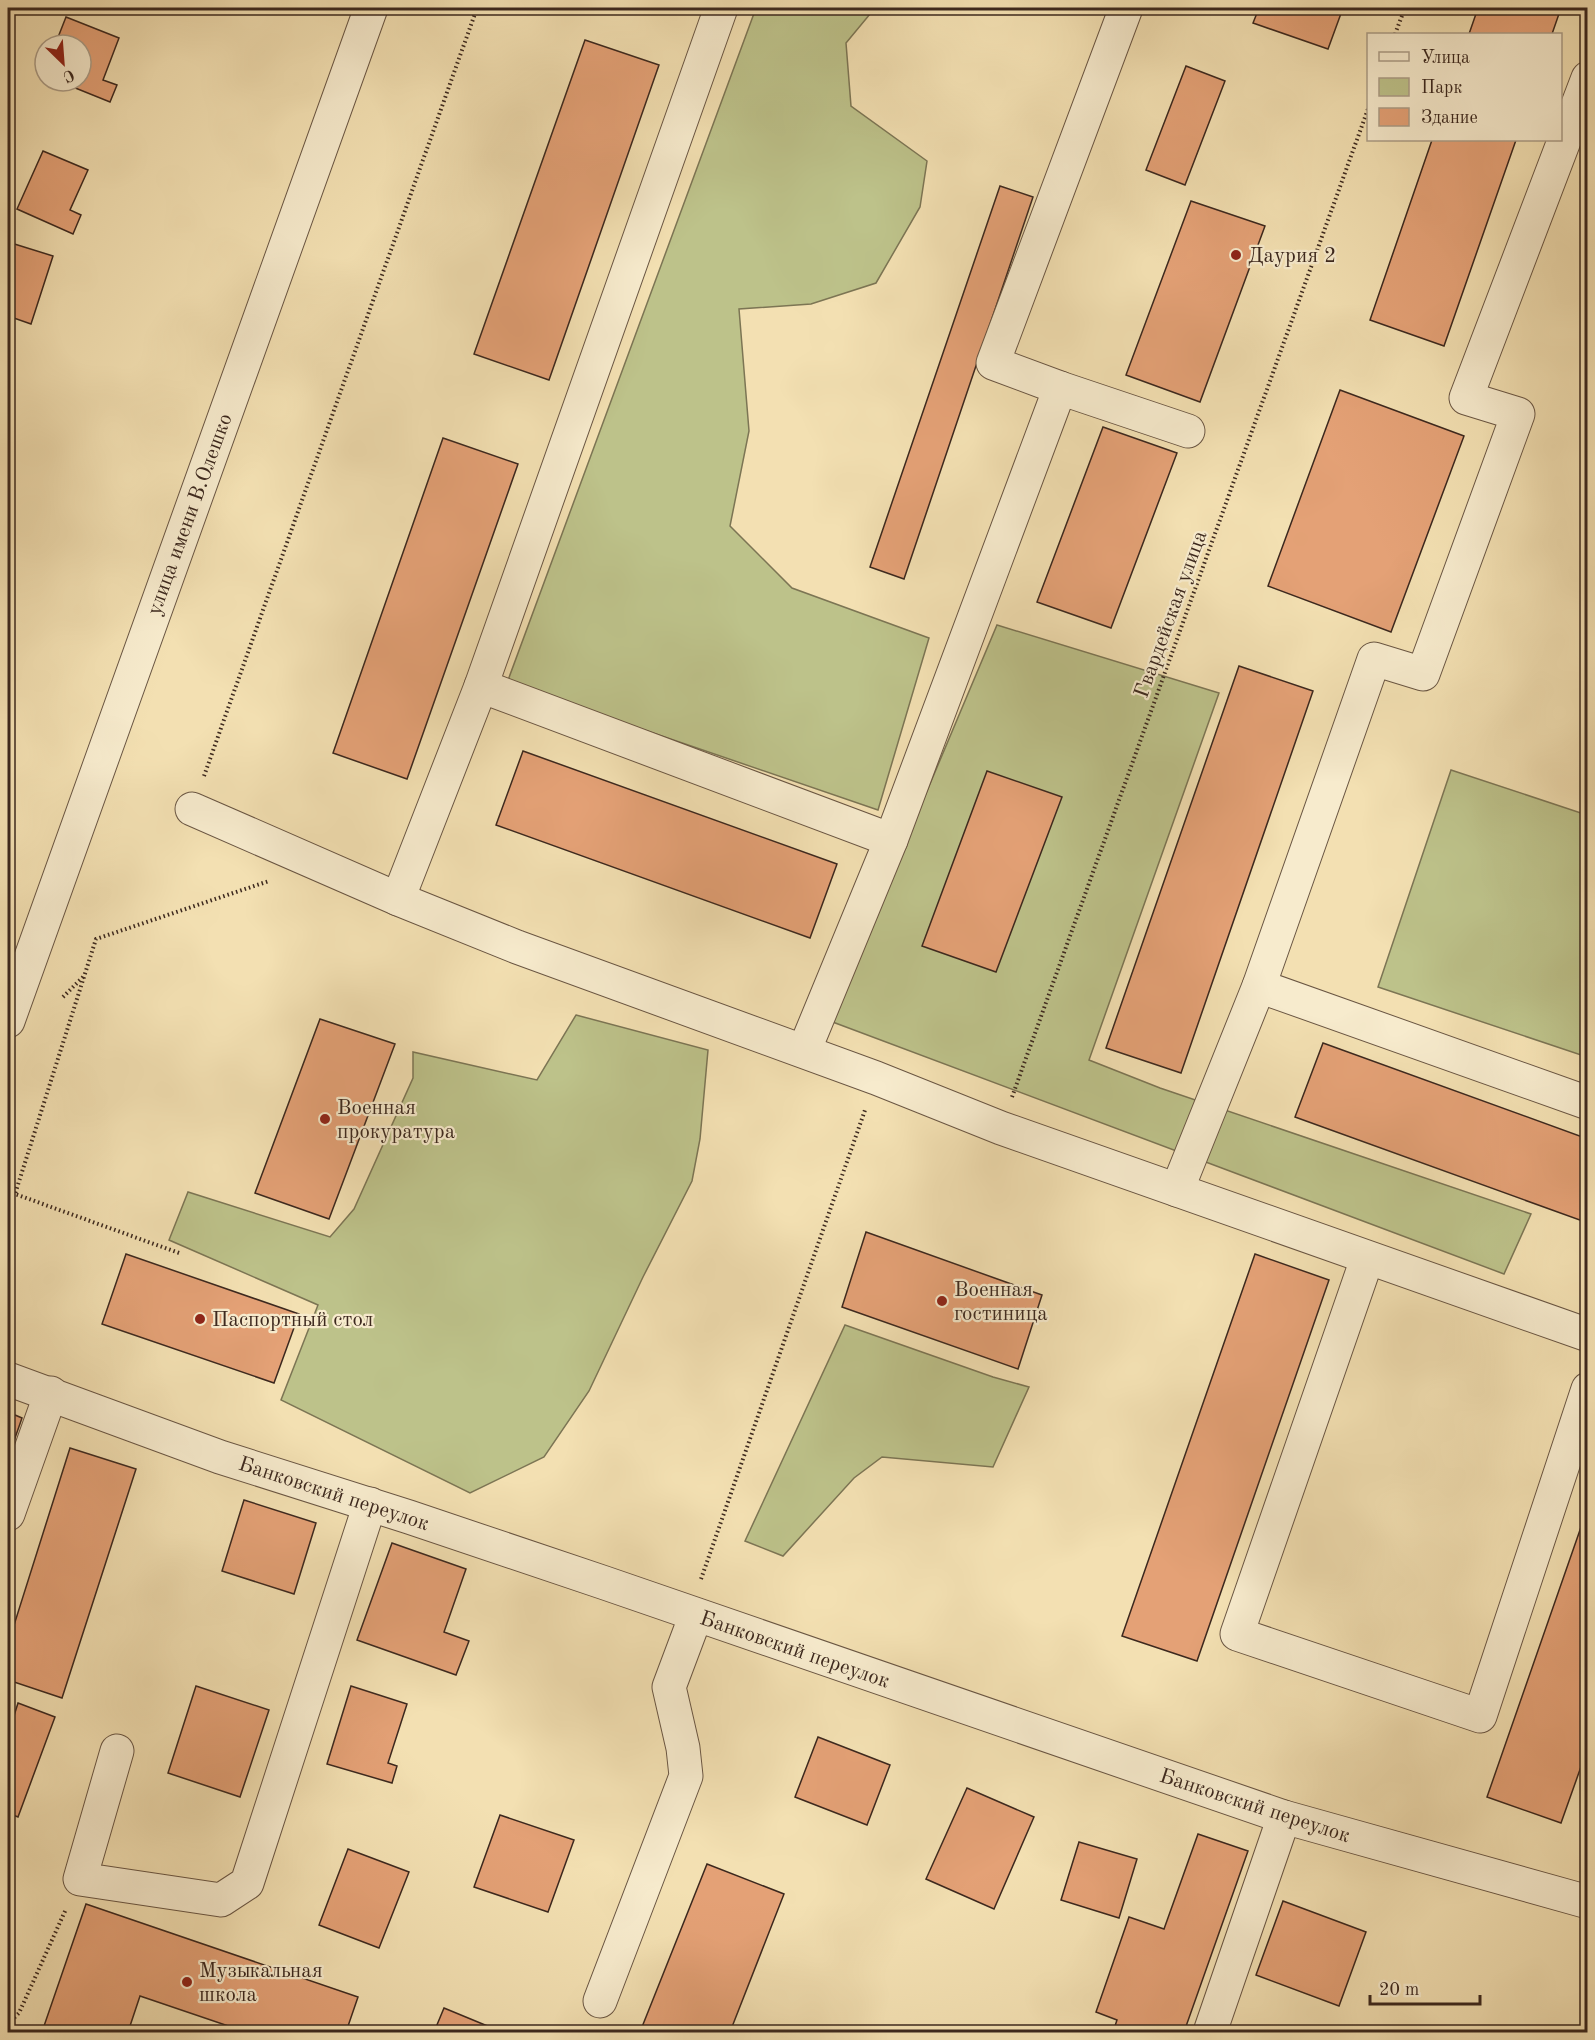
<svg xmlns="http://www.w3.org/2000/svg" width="1595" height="2040" font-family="'Old Standard TT',serif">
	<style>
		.green { fill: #bdc28a; stroke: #7c7554; stroke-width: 1.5 }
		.building { fill: #e4a176; stroke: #3c281e; stroke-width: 1.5 }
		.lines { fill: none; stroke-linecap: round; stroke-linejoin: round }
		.minor-casing { stroke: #6a5643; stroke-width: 35 }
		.path { stroke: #3c281e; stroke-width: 4; stroke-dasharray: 1.5 3; stroke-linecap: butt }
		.minor { stroke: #f7ebcd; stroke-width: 33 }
		.poi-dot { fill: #8f2418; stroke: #f7ebcd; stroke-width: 2 }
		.labels { text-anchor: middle; stroke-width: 4.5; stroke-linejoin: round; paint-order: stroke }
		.poi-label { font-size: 21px; fill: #3c281e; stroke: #f7ebcd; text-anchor: start }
		.street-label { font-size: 21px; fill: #3c281e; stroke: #f7ebcd }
	</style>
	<rect width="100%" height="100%" fill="#f3e0b2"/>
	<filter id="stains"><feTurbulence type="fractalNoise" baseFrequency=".00333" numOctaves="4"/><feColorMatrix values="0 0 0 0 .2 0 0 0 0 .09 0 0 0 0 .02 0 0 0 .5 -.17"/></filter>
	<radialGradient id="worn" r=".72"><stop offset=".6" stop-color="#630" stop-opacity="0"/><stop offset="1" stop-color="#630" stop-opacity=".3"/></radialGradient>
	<g class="green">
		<polygon points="756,8 875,8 846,43 851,106 927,161 920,207 876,283 811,304 739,309 749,431 730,526 792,588 929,638 878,810 507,683"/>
		<polygon points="997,625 1219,693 1089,1060 1160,1088 1531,1214 1504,1274 830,1021"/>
		<polygon points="1451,770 1587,815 1587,1057 1378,987"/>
		<polygon points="576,1015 708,1050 700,1139 692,1181 643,1277 589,1391 544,1457 470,1493 281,1400 318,1305 169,1240 188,1192 330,1237 354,1209 413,1078 413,1052 537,1080"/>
		<polygon points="845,1325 993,1377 1029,1387 993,1467 882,1457 854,1478 783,1556 745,1541"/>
	</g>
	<g class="building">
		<polygon points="1259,8 1343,8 1328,49 1253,23"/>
		<polygon points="1478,8 1561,8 1552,34 1469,34"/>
		<polygon points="66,17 119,38 103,80 117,85 110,102 58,81 81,81 81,45 55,45"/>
		<polygon points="585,40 659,65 549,380 474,354"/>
		<polygon points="1186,66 1225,81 1185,185 1146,170"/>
		<polygon points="1432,140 1516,140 1444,346 1370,320"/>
		<polygon points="43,151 88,170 70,210 81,215 73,234 17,209"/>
		<polygon points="1000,186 1033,197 904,579 870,567"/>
		<polygon points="1191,201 1265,226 1200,402 1126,375"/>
		<polygon points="8,242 53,256 31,324 8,316"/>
		<polygon points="1340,390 1464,436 1391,632 1268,586"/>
		<polygon points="1103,427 1177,453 1111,628 1037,602"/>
		<polygon points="443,438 518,464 407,779 333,753"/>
		<polygon points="1239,666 1313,691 1181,1073 1106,1048"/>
		<polygon points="523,751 837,864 810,938 496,825"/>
		<polygon points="987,771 1062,797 996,972 922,946"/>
		<polygon points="320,1019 395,1044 329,1219 255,1193"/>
		<polygon points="1323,1043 1588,1139 1588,1223 1295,1117"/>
		<polygon points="866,1232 1042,1295 1018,1369 842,1307"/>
		<polygon points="126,1254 299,1314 274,1383 102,1324"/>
		<polygon points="1255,1254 1329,1280 1197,1661 1122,1636"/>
		<polygon points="8,1412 22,1418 8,1458"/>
		<polygon points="70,1448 136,1469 62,1698 8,1680 8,1644"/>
		<polygon points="244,1500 316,1523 294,1594 222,1571"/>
		<polygon points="1588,1507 1588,1747 1561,1823 1487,1797"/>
		<polygon points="392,1543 466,1569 444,1632 469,1641 456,1675 357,1640"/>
		<polygon points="196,1686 269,1710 240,1797 168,1773"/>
		<polygon points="351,1686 407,1704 388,1763 397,1766 392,1783 327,1764"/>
		<polygon points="18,1703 55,1717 18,1817 8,1813 8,1717 13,1719"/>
		<polygon points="818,1737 890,1765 867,1825 795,1797"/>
		<polygon points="967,1788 1034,1817 994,1909 926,1879"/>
		<polygon points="500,1815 574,1840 548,1912 474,1887"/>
		<polygon points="1198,1834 1248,1851 1184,2032 1113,2032 1117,2020 1096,2012 1129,1917 1164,1929"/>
		<polygon points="1079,1842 1137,1859 1119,1918 1061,1900"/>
		<polygon points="348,1849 409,1872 379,1948 319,1925"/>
		<polygon points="707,1864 784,1894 730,2032 640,2032"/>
		<polygon points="1283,1901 1366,1932 1339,2006 1256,1975"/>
		<polygon points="86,1904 358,1997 346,2032 246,2032 140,1996 128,2032 61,2032 44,2026"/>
		<polygon points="444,2008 502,2032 434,2032"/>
	</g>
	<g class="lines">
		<g class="minor-casing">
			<g id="minor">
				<polyline points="1060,388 1188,431"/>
				<polyline points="481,686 891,840"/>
				<polyline points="192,809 398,899 517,947 876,1078 1001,1128 1588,1335"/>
				<polyline points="398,899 481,686 721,8"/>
				<polyline points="1259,986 1588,1103"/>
				<polyline points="8,1021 371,8"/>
				<polyline points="804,1051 891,840 1060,388 993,363 1126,8"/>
				<polyline points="1177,1190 1259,986 1374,659 1423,674 1518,414 1466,398 1588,78"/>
				<polyline points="1367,1259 1237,1634 1480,1716 1588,1389"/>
				<polyline points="8,1379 220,1457 409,1517 605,1583 1284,1817 1588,1902"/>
				<polyline points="8,1514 51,1393"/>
				<polyline points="117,1751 80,1879 221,1900 247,1883 370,1504"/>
				<polyline points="600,2001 686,1776 683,1748 669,1687 696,1615"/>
				<polyline points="1210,2032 1284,1817"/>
			</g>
		</g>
		<g class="path">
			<polyline points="1395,34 1405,8"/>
			<polyline points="204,776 477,8"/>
			<polyline points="63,997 83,977"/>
			<polyline points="1012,1097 1368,109"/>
			<polyline points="179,1253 15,1194 96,939 269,881"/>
			<polyline points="701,1579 865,1110"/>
			<polyline points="8,2024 19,2013 66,1909"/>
		</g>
		<use href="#minor" class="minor"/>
	</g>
	<g class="poi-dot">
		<circle cx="1236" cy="255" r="6"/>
		<circle cx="325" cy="1119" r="6"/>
		<circle cx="942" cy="1301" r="6"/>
		<circle cx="200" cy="1319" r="6"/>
		<circle cx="187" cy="1982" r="6"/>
	</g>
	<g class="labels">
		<g class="poi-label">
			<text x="1248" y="262">Даурия 2</text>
			<text x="337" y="1114">Военная<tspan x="337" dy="24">прокуратура</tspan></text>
			<text x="954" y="1296">Военная<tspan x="954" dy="24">гостиница</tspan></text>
			<text x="212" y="1326">Паспортный стол</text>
			<text x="199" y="1977">Музыкальная<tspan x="199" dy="24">школа</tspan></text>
		</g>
		<g class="street-label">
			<text transform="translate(189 514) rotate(-70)" y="7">улица имени В.Олешко</text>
			<text transform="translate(1170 614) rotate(-70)" y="7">Гвардейская улица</text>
			<text transform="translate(334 1493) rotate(18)" y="7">Банковский переулок</text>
			<text transform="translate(795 1649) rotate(19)" y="7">Банковский переулок</text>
			<text transform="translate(1255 1805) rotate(18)" y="7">Банковский переулок</text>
		</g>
	</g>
	<rect width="1595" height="2040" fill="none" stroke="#f3e0b2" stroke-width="30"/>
	<rect x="9" y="9" width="1577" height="2022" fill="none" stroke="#3c281e" stroke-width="3"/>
	<rect x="15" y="15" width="1565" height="2010" fill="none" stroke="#3c281e" stroke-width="1.5"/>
	<rect x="1367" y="33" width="195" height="108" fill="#f7ebcd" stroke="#ac9d87" stroke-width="1.5"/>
	<rect x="1379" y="52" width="30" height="9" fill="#f7ebcd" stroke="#ac9d87" stroke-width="1.5"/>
	<text x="1421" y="63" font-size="18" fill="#3c281e">Улица</text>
	<rect x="1379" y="78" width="30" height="18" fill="#bdc28a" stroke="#ac9d87" stroke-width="1.5"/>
	<text x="1421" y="93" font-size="18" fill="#3c281e">Парк</text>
	<rect x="1379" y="108" width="30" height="18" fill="#e4a176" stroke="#ac9d87" stroke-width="1.5"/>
	<text x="1421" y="123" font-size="18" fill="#3c281e">Здание</text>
	<g transform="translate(63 63) rotate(155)"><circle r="28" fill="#f7ebcd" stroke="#ac9d87" stroke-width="1.5"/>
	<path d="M0-4.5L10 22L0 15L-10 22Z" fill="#8f2418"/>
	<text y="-9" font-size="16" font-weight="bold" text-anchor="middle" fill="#3c281e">С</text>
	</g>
	<path d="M1370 1995v9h110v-9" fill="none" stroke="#3c281e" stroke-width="3"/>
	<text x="1379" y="1995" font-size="18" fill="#3c281e" stroke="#f7ebcd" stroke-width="4.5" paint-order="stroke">20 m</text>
	<rect width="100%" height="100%" filter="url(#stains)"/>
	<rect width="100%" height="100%" fill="url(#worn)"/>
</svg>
